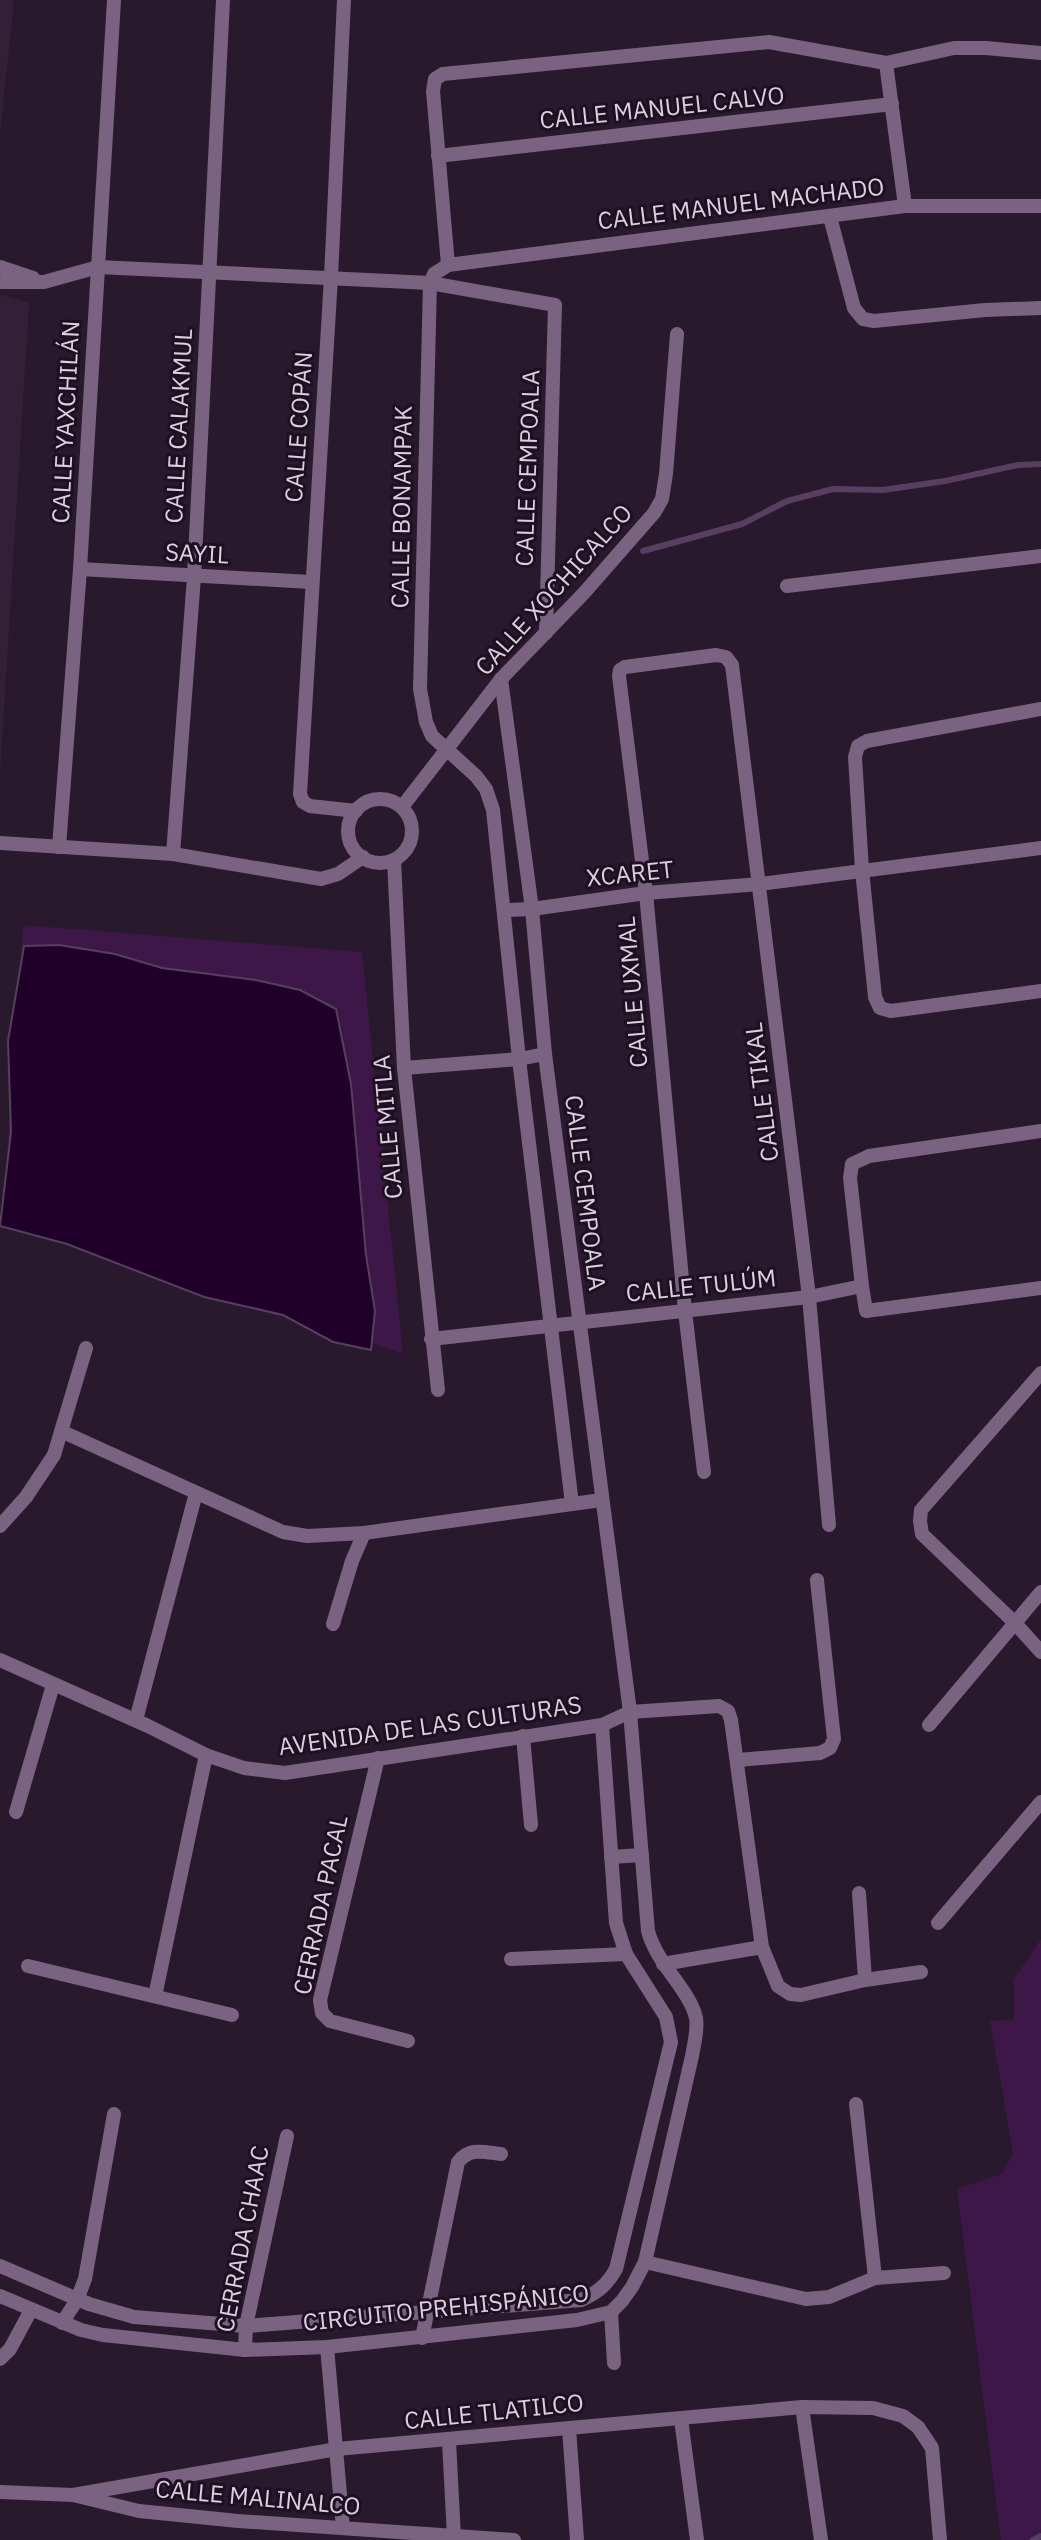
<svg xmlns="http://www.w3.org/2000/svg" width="1041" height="2540" font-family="'IBM Plex Sans',sans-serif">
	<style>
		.built { fill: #332038 }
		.green { fill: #3d1747 }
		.water { fill: #200029; stroke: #583f5f; stroke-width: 2 }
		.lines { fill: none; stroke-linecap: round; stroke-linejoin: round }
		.stream { stroke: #583f5f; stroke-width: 6 }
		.minor { stroke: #7a6380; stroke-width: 14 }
		.labels { text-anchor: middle; stroke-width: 6; stroke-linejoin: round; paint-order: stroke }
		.street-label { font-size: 24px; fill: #dbd1de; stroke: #1e1022 }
	</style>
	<rect width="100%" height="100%" fill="#28192c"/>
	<g class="built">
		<polygon points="0,0 14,0 0,133"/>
		<polygon points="0,295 29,303 0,774"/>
	</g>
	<g class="green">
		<polygon points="23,925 362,952 403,1354 3,1210"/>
		<polygon points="1041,1939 1041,2540 1001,2540 957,2189 1002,2174 1013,2153 990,2021 1014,2019 1014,1979"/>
	</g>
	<polygon class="water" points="59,945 115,954 162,968 256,980 300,990 336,1009 351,1084 366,1255 375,1311 371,1350 333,1342 283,1315 204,1297 67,1244 0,1226 11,1132 8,1041 24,946"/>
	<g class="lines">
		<g class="stream">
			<polyline points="643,551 742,524 787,501 833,489 883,490 945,481 1018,465 1041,464"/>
			<polyline points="1033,2540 1041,2536"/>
		</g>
		<g class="minor">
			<polyline points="344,0 331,277 300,794 303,802 310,806 356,811"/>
			<polyline points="886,63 905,206"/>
			<polyline points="438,156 892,104"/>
			<polyline points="830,217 854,308 863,319 874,321 985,310 1041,308"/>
			<polyline points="448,265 433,91 435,79 443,74 769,42 886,63 954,48 986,48 1041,53"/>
			<polyline points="0,267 33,278"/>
			<polyline points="0,282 44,282 98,267 430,283 555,305 546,633"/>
			<polyline points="80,569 311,582"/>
			<polyline points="787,586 1041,556"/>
			<polyline points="1041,709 867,741 858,746 855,757 862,870 875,997 880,1008 891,1011 1041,991"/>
			<circle cx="380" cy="831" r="32"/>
			<polyline points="402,807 501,679 584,593 654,513 662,499 666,474 677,334"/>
			<polyline points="0,843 173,854 321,879 338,874 363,857"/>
			<polyline points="59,847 80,569 114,0"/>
			<polyline points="173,854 194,577 223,0"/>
			<polyline points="394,860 404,1068 438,1390"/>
			<polyline points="505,910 532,909 646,893 760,884 1041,848"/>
			<polyline points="404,1068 519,1059 545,1054"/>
			<polyline points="862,1286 850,1178 852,1164 869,1156 1041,1131"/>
			<polyline points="431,1339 809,1297 862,1286 866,1311 1041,1288"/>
			<polyline points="1041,1373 921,1510 920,1521 922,1534 1014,1622 1041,1652"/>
			<polyline points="63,1432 283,1532 307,1536 364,1533 601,1500"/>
			<polyline points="704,1472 685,1311 646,893 619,676 620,670 625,667 716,655 726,657 732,665 809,1297 829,1525"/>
			<polyline points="572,1504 519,1059 493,810 486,789 476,776 432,736 426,722 420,689 430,283 434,274 448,265 905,206 1041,206"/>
			<polyline points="0,1526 26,1497 54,1455 86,1348"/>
			<polyline points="333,1624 352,1561 364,1533"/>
			<polyline points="0,1660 148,1726 206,1755 244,1768 285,1773 602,1725 630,1712 719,1706 728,1711 731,1720 762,1947 778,1986 790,1994 801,1995 865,1980 921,1972"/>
			<polyline points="136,1720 196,1493"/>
			<polyline points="929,1725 1041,1592"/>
			<polyline points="523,1736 531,1825"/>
			<polyline points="378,1758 320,2000 322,2013 330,2021 408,2041"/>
			<polyline points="738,1760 820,1753 830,1748 834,1739 817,1580"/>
			<polyline points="16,1812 53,1685"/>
			<polyline points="611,1857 642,1855"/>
			<polyline points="859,1893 865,1980"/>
			<polyline points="938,1923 1041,1802"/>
			<polyline points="511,1959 626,1954"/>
			<polyline points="663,1964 762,1947"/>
			<polyline points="28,1966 232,2015"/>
			<polyline points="155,1996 206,1755"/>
			<polyline points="856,2104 875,2278"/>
			<polyline points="645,2262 806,2299 829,2297 875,2278 944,2273"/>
			<path d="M0,2266l89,38 45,13 112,9 335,-26c16,-7 26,-15 35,-31l55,-227 -5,-25 -40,-63 -10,-31 -14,-198"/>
			<path d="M0,2296l81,34 22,5 142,15 82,-3 250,-27 34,-8 11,-11 10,-14 13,-25 47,-206c2,-12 6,-25 4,-38 -6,-28 -39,-53 -48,-87l-18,-219 -85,-658 -13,-145 -31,-230"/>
			<polyline points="611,2312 614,2363"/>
			<polyline points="62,2323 77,2300 85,2279 114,2114"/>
			<path d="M422,2338l36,-176c12,-15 25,-10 43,-8"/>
			<polyline points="327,2347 343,2528"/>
			<polyline points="245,2350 246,2326 287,2136"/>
			<polyline points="0,2359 10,2349 31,2310"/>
			<polyline points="802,2407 821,2540"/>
			<polyline points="681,2419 697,2540"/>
			<polyline points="569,2428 577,2540"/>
			<polyline points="449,2441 454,2537"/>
			<polyline points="0,2492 73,2495 139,2511 238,2521 514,2540"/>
			<polyline points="73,2495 337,2449 802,2407 873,2408 903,2416 918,2427 932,2448 940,2540"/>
		</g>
	</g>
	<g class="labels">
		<g class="street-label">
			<text transform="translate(662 108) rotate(-6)" y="8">CALLE MANUEL CALVO</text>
			<text transform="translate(741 204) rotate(-7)" y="8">CALLE MANUEL MACHADO</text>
			<text transform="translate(66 422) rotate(-87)" y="8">CALLE YAXCHILÁN</text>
			<text transform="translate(179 426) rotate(-87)" y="8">CALLE CALAKMUL</text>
			<text transform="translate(299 427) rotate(-86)" y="8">CALLE COPÁN</text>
			<text transform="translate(528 468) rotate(-88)" y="8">CALLE CEMPOALA</text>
			<text transform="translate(402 507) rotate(-89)" y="8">CALLE BONAMPAK</text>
			<text transform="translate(197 554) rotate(3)" y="8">SAYIL</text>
			<text transform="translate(554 590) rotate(-48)" y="8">CALLE XOCHICALCO</text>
			<text transform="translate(630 874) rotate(-6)" y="8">XCARET</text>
			<text transform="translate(633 992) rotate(-95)" y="8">CALLE UXMAL</text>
			<text transform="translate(762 1092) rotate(-97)" y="8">CALLE TIKAL</text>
			<text transform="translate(388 1127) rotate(-95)" y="8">CALLE MITLA</text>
			<text transform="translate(585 1193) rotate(83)" y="8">CALLE CEMPOALA</text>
			<text transform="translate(701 1286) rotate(-6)" y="8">CALLE TULÚM</text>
			<text transform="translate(430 1726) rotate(-8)" y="8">AVENIDA DE LAS CULTURAS</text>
			<text transform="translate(321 1905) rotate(-78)" y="8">CERRADA PACAL</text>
			<text transform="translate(243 2239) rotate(-79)" y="8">CERRADA CHAAC</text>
			<text transform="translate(446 2308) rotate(-6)" y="8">CIRCUITO PREHISPÁNICO</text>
			<text transform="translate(494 2412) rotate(-6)" y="8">CALLE TLATILCO</text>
			<text transform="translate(258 2498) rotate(5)" y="8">CALLE MALINALCO</text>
		</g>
	</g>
</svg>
